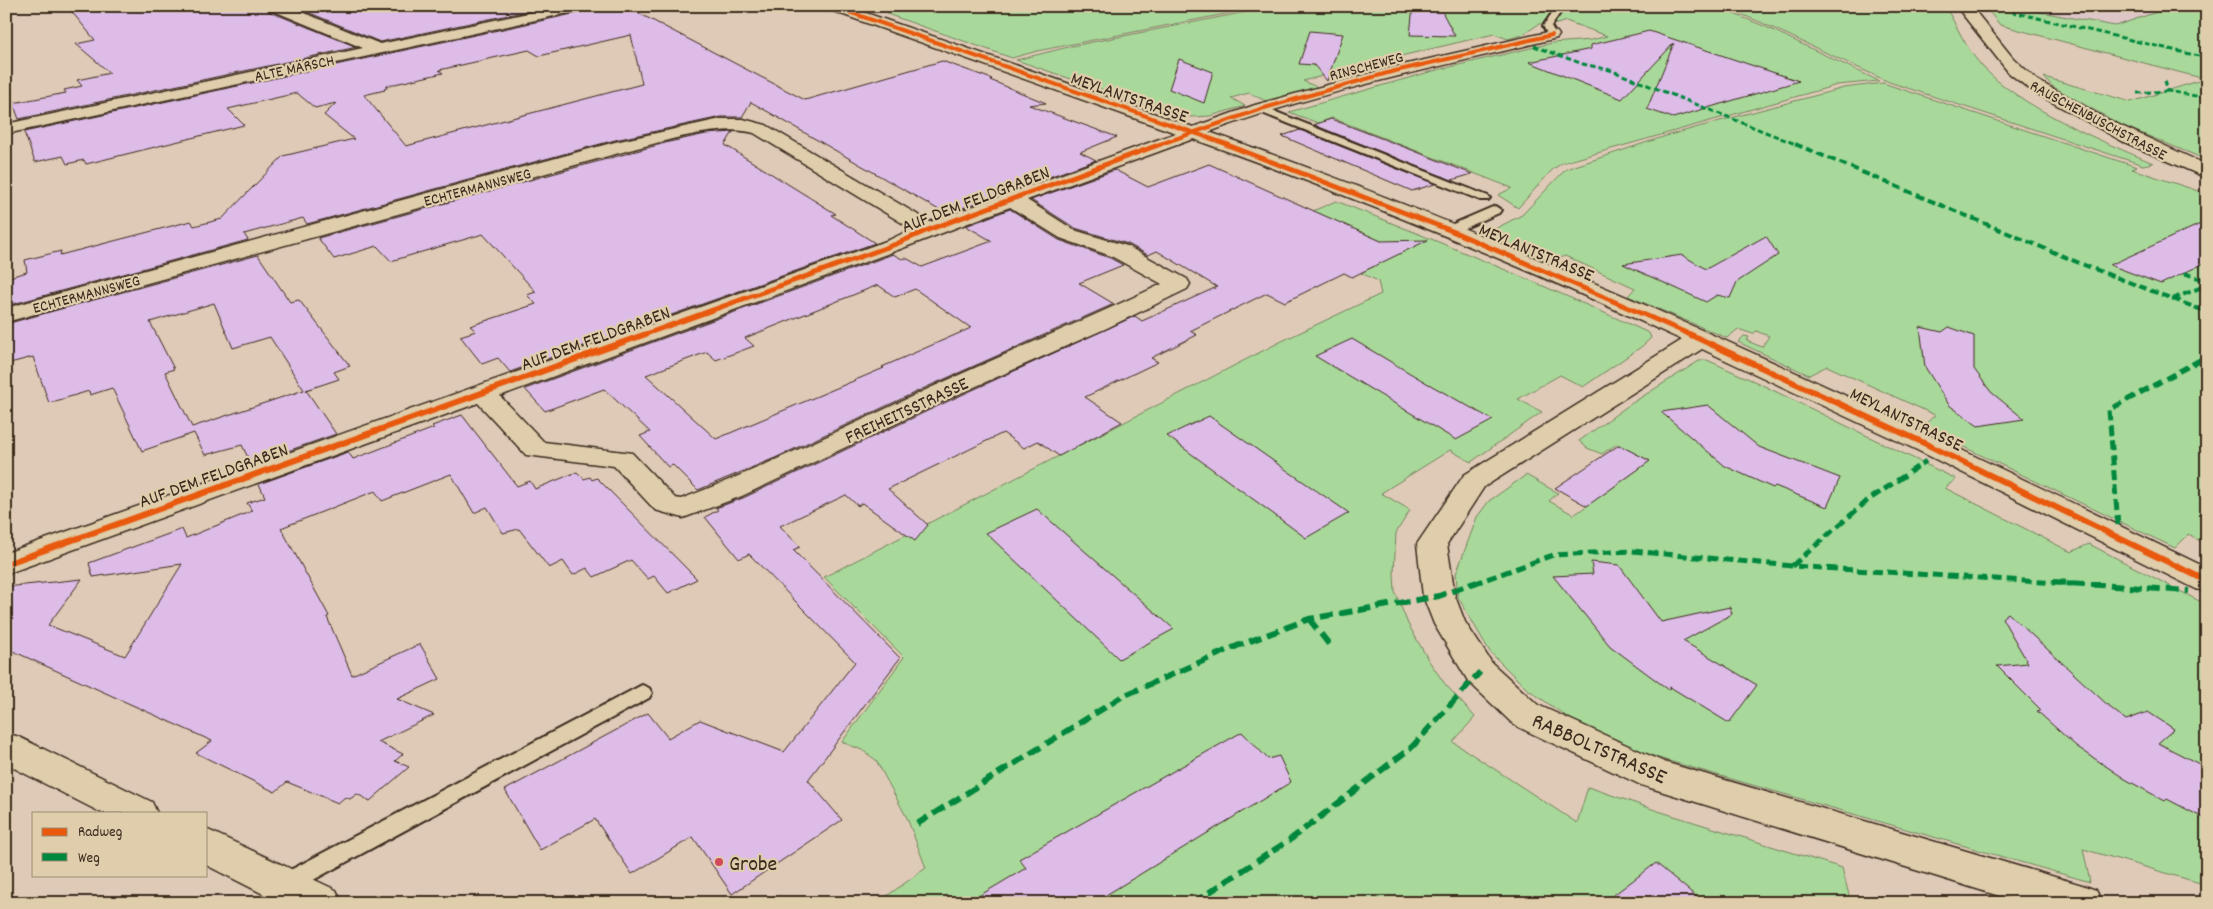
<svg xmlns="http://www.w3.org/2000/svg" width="2213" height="909" font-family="Dekko,sans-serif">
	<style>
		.built { fill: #dec6c6 }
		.green { fill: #a9d99a; stroke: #72825c }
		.building { fill: #ddbce8; stroke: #3b2a1e; fill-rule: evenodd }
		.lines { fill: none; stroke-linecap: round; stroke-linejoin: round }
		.service-casing { stroke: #3b2a1e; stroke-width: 4 }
		.minor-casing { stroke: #3b2a1e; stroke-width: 3 }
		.secondary-casing { stroke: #3b2a1e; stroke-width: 3 }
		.service { fill: #dfcdab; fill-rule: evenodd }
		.minor { fill: #dfcdab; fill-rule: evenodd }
		.secondary { fill: #dfcdab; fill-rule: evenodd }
		.quiet-far3 { stroke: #00873e; stroke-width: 3; stroke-dasharray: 5.5 3; stroke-linecap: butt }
		.quiet-far2 { stroke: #00873e; stroke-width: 4; stroke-dasharray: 8 4; stroke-linecap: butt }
		.quiet-far1 { stroke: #00873e; stroke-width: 5; stroke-dasharray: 10 5; stroke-linecap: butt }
		.quiet { stroke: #00873e; stroke-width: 6; stroke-dasharray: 13 6; stroke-linecap: butt }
		.cycleway-far2-casing { stroke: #dfcdab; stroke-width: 5.5 }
		.cycleway-far1-casing { stroke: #dfcdab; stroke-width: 8 }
		.cycleway-casing { stroke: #dfcdab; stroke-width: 9 }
		.cycleway-far2 { stroke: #e8590c; stroke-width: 4 }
		.cycleway-far1 { stroke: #e8590c; stroke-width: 5 }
		.cycleway { stroke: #e8590c; stroke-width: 6 }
		.poi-dot { fill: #d1495b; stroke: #dfcdab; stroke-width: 2 }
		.labels { text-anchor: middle; stroke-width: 4.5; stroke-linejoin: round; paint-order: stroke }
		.far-street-label { font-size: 16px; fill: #3b2a1e; stroke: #dfcdab }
		.street-label { font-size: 19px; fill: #3b2a1e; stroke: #dfcdab }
		.near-street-label { font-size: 22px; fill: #3b2a1e; stroke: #dfcdab }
		.near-poi-label { font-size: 22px; fill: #3b2a1e; stroke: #dfcdab; text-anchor: start }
	</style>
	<rect width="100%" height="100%" fill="#dfcab7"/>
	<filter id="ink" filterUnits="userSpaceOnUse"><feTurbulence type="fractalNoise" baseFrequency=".02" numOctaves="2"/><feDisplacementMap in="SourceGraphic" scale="10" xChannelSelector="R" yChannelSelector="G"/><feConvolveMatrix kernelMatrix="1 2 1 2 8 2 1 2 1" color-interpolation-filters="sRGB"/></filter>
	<g filter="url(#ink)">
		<polygon class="built" points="2013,6 2175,6 2115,26"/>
		<g class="green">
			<polygon points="904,6 1266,6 1037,51 1012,58 887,14 890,11"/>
			<polygon points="1277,6 1714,6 1764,26 1879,81 1837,85 1562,163 1552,170 1518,208 1498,195 1512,188 1332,118 1318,123 1289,112 1433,71 1552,43 1592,40 1607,36 1566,21 1557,24 1539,24 1522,35 1508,39 1494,34 1388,59 1400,65 1396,65 1384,60 1303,81 1317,87 1266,101 1249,93 1231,98 1245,106 1210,116 1193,117 1176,115 1016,60 1072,46"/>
			<path d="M1721,6h224c12,20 20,41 36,59 36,41 122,77 172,98l-10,2 -254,-83 -129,-60z"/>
			<polygon points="1982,6 2009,6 2115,26 2175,6 2207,6 2207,160 2121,125 2052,86 2044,77 2131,102 2205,79 2000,25 1992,15"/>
			<polygon points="1883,83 2137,167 2132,169 2207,194 2207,544 2188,535 2175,548 1922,427 1935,415 1827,366 1809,375 1738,342 1744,336 1749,337 1747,341 1762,347 1769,336 1756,331 1753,334 1738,329 1727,338 1628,296 1635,288 1565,256 1548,263 1483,235 1522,215 1566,169 1666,136 1738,116 1844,88"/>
			<path d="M1336,201c105,41 210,85 313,132l2,5 -10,9 -58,40 -23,-12 -42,24 24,13 -71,50 -21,-12 -69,43 29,17 -14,23 -2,40 1,19 13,32 21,37 16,23 30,33 -22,25 124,81 11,-36 70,24 184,57 9,35h-974l49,-35 -19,-50 -31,-58 -14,-10 -20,-8 62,-85 -80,-80 456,-235 101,-48 -3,-13 -17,-8 43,-22 -91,-40z"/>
			<polygon points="1707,360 1758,383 1956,479 1945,488 2071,552 2089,544 2207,605 2207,885 2083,849 2090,882 1641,753 1573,721 1526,688 1490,652 1458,597 1456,574 1477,517 1489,501 1526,475 1558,493 1549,501 1574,515 1650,461 1617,444 1602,454 1587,448 1579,441 1629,405 1699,361"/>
		</g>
		<g class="building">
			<polygon points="67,6 265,6 268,11 357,47 19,119 13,103 66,93 64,90 82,86 77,80 110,73 76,44 95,40"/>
			<polygon points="293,6 551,6 380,42"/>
			<path d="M591,6h34l180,94 137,-39 50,18 -2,1 56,23 -17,2 88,32 -37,15 16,8 -150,54 -195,-112 -9,15h-21l-106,23 -308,84 -4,-6 -59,16 4,6 -242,66v-28l21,-6 -2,-12 36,-9 -1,4 131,-34 3,5 28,-7 61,-63 71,-17 -30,-24 12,-12 -21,5 -18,-15 -69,16 16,16 -158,39 -2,-4 -17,4 -4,-8 -28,6 -11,-30 558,-120zM631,35l11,49 -236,62 -42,-51 21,-5 -1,-1 3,-1 -1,-2 57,-13 -4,-3 90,-20 10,6z"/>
			<polygon points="1413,6 1439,6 1455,36 1410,35"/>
			<polygon points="1310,31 1343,34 1327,81 1314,65 1299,64"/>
			<polygon points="1649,31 1799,81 1673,118 1647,109 1674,43 1622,99 1529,62 1591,49 1591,45"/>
			<polygon points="1179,59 1213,72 1204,103 1169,89"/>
			<polygon points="1331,119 1412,150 1472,174 1452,180 1314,125"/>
			<polygon points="1300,130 1435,184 1412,191 1282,136"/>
			<polygon points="733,132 725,145 836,214 831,215 875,243 510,372 498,358 482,364 460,336 476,331 470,326 536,304 527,295 536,292 483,234 391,261 377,246 334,259 318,238 669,142 706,134"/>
			<polygon points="1209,164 1381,241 1428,240 1352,277 1344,273 1285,302 1267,293 1190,331 1197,335 1151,358 1158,362 1085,397 1122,422 1059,456 1038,441 1024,448 1003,433 888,489 928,525 915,541 862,503 858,506 846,495 780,526 800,547 793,550 900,658 808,780 842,820 732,894 693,837 632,874 595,819 540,850 505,790 648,713 668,738 700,720 784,752 855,662 749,554 739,559 705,517 718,510 716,508 743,498 955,398 1135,316 1142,321 1217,287 1157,251 1148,255 1128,244 1075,228 1031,200 1115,170 1148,187"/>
			<path d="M1010,209l49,31 51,18 13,7 -44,18 35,21 -185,82 -154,72 -77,32 -25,-25 -5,2 -28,-31 10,-4 -46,-43 -59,22 -20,-22 368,-135 9,5 4,-1 16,9 70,-26 -26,-15zM878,285l17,12 20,-8 56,39 -89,39 2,1 -168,71 -70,-64 61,-23 9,8 38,-14 -9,-8z"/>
			<polygon points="2207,221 2207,262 2161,284 2110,265"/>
			<polygon points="1766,236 1778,255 1737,282 1730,298 1717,295 1706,302 1623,264 1682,255 1706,269"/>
			<path d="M258,255l32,47 9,-2 51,66 -16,6 5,7 -33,11 30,44 -85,30 -9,-19 -37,10 -11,-22 -52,18 -30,-63 -22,7 -1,-4 -40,12 -16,-46 -27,7v-40zM214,303l19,45 37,-11 34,53 -112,37 -27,-55 9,-3 -24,-47z"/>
			<polygon points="1920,327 1942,332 1949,327 1974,336 1974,369 1991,392 2024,419 1978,426 1949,405 1925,367"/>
			<polygon points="1352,339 1425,382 1493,420 1456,440 1315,356"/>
			<polygon points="1708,405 1759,447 1840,478 1827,507 1775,486 1773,488 1725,466 1661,412"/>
			<polygon points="462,415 517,486 530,481 535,489 577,472 584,479 590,477 592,480 597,478 697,579 668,593 654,576 648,579 631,560 594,577 587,568 573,575 563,561 549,568 519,529 503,533 487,507 474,513 451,474 382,501 375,491 281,528 329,616 327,617 352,675 420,644 440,679 397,699 434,715 378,742 403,754 395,761 409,767 370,801 357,794 350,799 345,797 338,803 287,782 275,792 196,753 212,741 6,648 6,587 82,579 48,625 125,656 182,564 93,577 89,563 182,529 186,538 252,511 247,503 265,497 259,484 348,452 353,459 434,428 432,426"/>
			<polygon points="1209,416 1282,467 1349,513 1306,538 1167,436"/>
			<polygon points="1619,445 1650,461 1587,506 1555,488"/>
			<polygon points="1037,509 1096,561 1174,629 1119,659 986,533"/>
			<polygon points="1591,562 1619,565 1661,622 1730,607 1732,614 1683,641 1757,685 1729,723 1670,687 1669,690 1610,646 1553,576 1593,574"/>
			<polygon points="2008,613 2112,709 2126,720 2148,712 2174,729 2158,743 2207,768 2207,820 2167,799 2165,801 2125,779 2076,746 2037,711 2041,710 1997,666 2028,663 2002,618"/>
			<polygon points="1242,732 1268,759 1279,756 1291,782 1093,903 967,903 1026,868 1019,859"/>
			<polygon points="1656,863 1704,903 1603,903"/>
		</g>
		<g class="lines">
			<g class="service-casing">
				<g id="service">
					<polygon points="1557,6 1565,6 1551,26 1556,35 1552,38 1549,37 1543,26"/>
					<polygon points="1261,106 1488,196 1490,198 1488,200 1480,200 1257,111 1257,107"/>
					<polygon points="1495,206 1501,210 1499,213 1454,233 1450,234 1444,230 1446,227"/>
					<polygon points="642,685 649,688 652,693 649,698 293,891 285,895 277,891 273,884 277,877"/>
				</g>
			</g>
			<g class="minor-casing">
				<g id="minor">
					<polygon points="267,6 287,6 380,44 561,6 589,6 582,10 6,134 6,124 363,48 269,9"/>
					<path d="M825,6h21l347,121 62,-22 130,-36 167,-38 5,1 2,3 -2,3c-116,29 -235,52 -348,94 344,120 671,278 998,436v24l-11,-3 -279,-139 -215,-101 -218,138 -37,57 8,52 10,26 27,41 46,42 126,57 418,123 14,5 6,13h-80l-381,-118 -127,-60 -46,-44 -34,-57 -11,-28 -6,-52 47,-69 218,-135c-160,-74 -323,-142 -489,-201l-166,61 47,30 53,16 60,33 3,5 -3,5 -80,39 -153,68 -212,100 -59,22 -28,-8 -41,-44 -88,-11 -48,-52 -472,171v-21l883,-313 23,-11 -158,-96c-35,-10 -99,11 -135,20l-613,169v-14l609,-166 106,-23h22l23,6 164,97 246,-89 -349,-124zM1010,207l50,31 51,18 51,28c-76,36 -155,69 -232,104 -82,38 -164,79 -249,111l-6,-1 -43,-45 -88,-11 -44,-46 403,-148z"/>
					<polygon points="1956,6 1971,6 2013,58 2037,80 2104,118 2207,165 2207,178 2122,141 2032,91 2009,73"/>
				</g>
			</g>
			<g class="secondary-casing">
				<g id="secondary">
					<polygon points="6,733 19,737 152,802 157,813 102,813 6,764"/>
					<polygon points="206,829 336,890 342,903 281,903 206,865"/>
				</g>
			</g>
			<use href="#service" class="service"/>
			<use href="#minor" class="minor"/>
			<use href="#secondary" class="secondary"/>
			<g class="quiet-far3">
				<polyline points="1987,6 2207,58"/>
				<polyline points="1534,46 1583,64 1610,70 1798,145"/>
				<polyline points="2165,81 2168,91 2207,98"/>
				<polyline points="2137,93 2168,91"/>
			</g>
			<g class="quiet-far2">
				<polyline points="1795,144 2089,267 2207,312"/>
				<polyline points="2184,273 2207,281"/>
				<polyline points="2172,299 2207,285"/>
			</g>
			<g class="quiet-far1">
				<polyline points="2118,525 2109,410 2207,356"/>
				<polyline points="1792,566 1867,501 1926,461"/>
				<polyline points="1473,584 1553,555 1632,551 1792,566 2072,584"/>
			</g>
			<g class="quiet">
				<polyline points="2053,582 2189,591"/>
				<polyline points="1309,619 1332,648"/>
				<polyline points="917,824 1123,696 1237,646 1309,619 1439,596 1477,582"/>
				<polyline points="1193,903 1291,839 1412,747 1480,672"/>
			</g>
			<g class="cycleway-far2-casing">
				<g id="cycleway-far2">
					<polyline points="832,6 1229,145"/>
					<polyline points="1158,145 1261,109 1391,72 1552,35"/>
				</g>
			</g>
			<g class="cycleway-far1-casing">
				<g id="cycleway-far1">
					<polyline points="1225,144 1452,231 1691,335"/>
					<polyline points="643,335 896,244 928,230 1161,144"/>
				</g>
			</g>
			<g class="cycleway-casing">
				<g id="cycleway">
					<polyline points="1689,334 1926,444 2207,581"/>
					<polyline points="6,564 646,334"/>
				</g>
			</g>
			<use href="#cycleway-far2" class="cycleway-far2"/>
			<use href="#cycleway-far1" class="cycleway-far1"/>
			<use href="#cycleway" class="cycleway"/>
		</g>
	</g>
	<circle class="poi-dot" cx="719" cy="862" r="5"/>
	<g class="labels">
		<g class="far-street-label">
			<text transform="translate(1366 65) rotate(-15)" y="6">RINSCHEWEG</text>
			<text transform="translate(294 67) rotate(-12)" y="6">ALTE MÄRSCH</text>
			<text transform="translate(2099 119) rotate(28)" y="6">RAUSCHENBUSCHSTRASSE</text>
			<text transform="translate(477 186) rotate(-15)" y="6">ECHTERMANNSWEG</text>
			<text transform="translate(86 293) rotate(-15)" y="6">ECHTERMANNSWEG</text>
		</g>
		<g class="street-label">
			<text transform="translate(1130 96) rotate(19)" y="7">MEYLANTSTRASSE</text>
			<text transform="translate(975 198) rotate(-21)" y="7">AUF DEM FELDGRABEN</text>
			<text transform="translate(1537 251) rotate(23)" y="7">MEYLANTSTRASSE</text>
			<text transform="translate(595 337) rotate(-20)" y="7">AUF DEM FELDGRABEN</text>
			<text transform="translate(906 409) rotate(-25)" y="7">FREIHEITSSTRASSE</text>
			<text transform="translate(1907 418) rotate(26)" y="7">MEYLANTSTRASSE</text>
			<text transform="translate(213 474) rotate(-20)" y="7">AUF DEM FELDGRABEN</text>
		</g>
		<g class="near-street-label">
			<text transform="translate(1600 747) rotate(24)" y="8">RABBOLTSTRASSE</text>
		</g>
		<g class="near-poi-label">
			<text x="729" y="870">Grobe</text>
		</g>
	</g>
	<rect width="2213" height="909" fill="none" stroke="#dfcdab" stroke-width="25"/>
	<rect x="12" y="12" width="2188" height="884" fill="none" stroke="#3b2a1e" stroke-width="2" filter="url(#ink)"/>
	<rect x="32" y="812" width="175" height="65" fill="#dfcdab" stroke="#9d8c73"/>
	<rect x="42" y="828" width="25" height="8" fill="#e8590c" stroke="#9d8c73"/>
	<text x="78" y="836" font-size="15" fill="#3b2a1e">Radweg</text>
	<rect x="42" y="853" width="25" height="8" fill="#00873e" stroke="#9d8c73"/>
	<text x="78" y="862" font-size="15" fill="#3b2a1e">Weg</text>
</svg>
